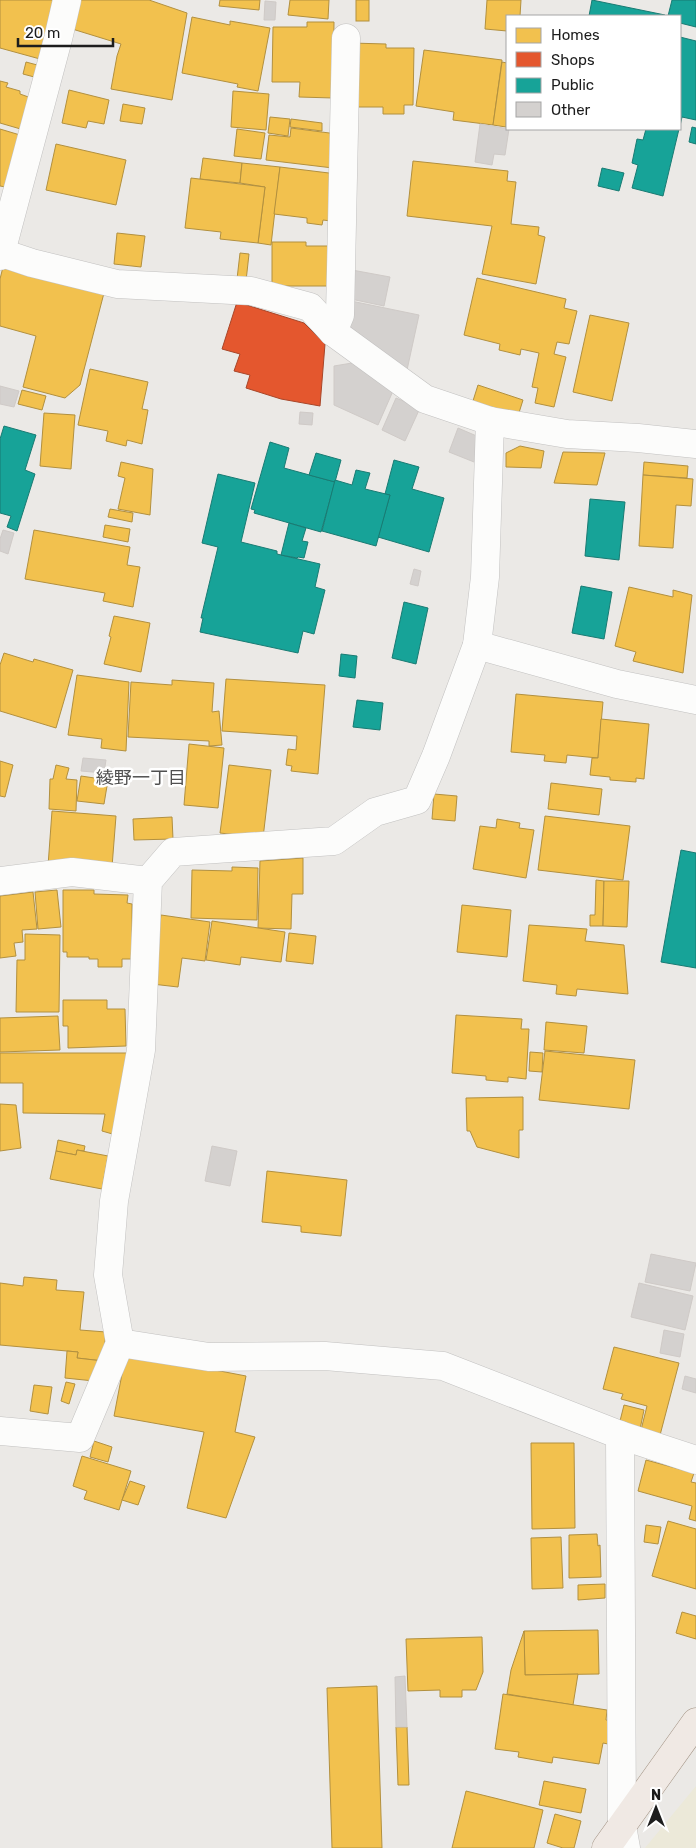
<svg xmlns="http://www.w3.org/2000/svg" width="696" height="1848" font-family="Rubik,'Noto Sans JP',sans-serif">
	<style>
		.farmland { fill: #ece9d9 }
		.homes { fill: #f2c14e; stroke: #b2903f }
		.shops { fill: #e4572e; stroke: #a84629 }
		.public { fill: #17a398; stroke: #197b73 }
		.building { fill: #d4d1cf; stroke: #cfcac7 }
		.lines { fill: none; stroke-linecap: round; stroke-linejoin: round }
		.minor-casing { stroke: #c2c1c0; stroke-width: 29 }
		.primary-casing { stroke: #a19283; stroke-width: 29 }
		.minor { stroke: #fcfcfb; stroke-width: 28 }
		.primary { stroke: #f0e9e4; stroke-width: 28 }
		.labels { text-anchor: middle; stroke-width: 5; stroke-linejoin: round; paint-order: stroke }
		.neighbourhood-label { font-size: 18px; fill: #505050; stroke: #fff }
	</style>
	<rect width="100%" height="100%" fill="#ebe9e6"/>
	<polygon class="farmland" points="696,1786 696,1848 645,1848"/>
	<g class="homes">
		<polygon points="0,0 57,0 40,59 0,48"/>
		<polygon points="77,0 149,0 187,13 172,100 111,89 117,56 121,44 69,28"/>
		<polygon points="220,0 260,0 259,10 219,6"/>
		<polygon points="290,0 329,0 328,19 288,15"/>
		<rect x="356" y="0" width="13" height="21"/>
		<polygon points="487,0 521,0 520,16 507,16 507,31 485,29"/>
		<polygon points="192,17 230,25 230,21 270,28 258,91 237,87 238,84 182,73"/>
		<polygon points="307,22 334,22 333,98 299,97 300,82 272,82 273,27 307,27"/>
		<polygon points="351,43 386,44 386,48 414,48 413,105 404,105 404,114 383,114 383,107 351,107"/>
		<polygon points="424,50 502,60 493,125 453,120 454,112 416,106"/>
		<polygon points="26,62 41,66 38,78 23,74"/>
		<polygon points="502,62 507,63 506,127 493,125"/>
		<polygon points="0,81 8,83 6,87 20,91 20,94 34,99 24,130 0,123"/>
		<polygon points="69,90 109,100 104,124 88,121 86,128 62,123"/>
		<polygon points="233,91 269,94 266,130 231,127"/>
		<polygon points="123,104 145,108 142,124 120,121"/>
		<polygon points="270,117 290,119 288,136 268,133"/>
		<polygon points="291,119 322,123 322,131 290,127"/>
		<polygon points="291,128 337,134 333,168 266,160 269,135 290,137"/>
		<polygon points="0,129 20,135 6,187 0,186"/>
		<polygon points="237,129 265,133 261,159 234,156"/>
		<polygon points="56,144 126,160 116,205 46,190"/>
		<polygon points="203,158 242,163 240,183 200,179"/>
		<polygon points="413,161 508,171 507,181 516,182 511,224 539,227 538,235 545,237 536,284 482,274 492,226 407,216"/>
		<polygon points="242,163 280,167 271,245 258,243 265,187 240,183"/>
		<polygon points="280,167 337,174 331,221 323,220 322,225 307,223 307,218 274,214"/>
		<polygon points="191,178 265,187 258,243 220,239 221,232 185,228"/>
		<polygon points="117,233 145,236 141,267 114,264"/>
		<polygon points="272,242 306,242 306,246 334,246 334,286 272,286"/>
		<polygon points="240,253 249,254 246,281 237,279"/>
		<polygon points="3,267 104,293 80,385 65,398 23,387 36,336 0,326 0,279"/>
		<polygon points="477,278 566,299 564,308 577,311 569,344 557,342 554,354 566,357 554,407 535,403 538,388 532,387 539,353 521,349 520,355 499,350 500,344 464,335"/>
		<polygon points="590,315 629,323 612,401 573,392"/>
		<polygon points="90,369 148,382 142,409 148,410 142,444 127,440 126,446 106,441 108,431 78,425"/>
		<polygon points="478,385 523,400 517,419 472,404"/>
		<polygon points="22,390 46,396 42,410 18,404"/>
		<polygon points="44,413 75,415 71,469 40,466"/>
		<polygon points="520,446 544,451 541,468 506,467 506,453"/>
		<polygon points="563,452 605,453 597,485 554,483"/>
		<polygon points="121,462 153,469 150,515 118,509 125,478 118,476"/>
		<polygon points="644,462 688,466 687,478 643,475"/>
		<polygon points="643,475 693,479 691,506 676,505 673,548 639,546"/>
		<polygon points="110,509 133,513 132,522 108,517"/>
		<polygon points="105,525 130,529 128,542 103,537"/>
		<polygon points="34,530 130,547 127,565 140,567 133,607 103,601 105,593 25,579"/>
		<polygon points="629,587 673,597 673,590 692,595 683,673 633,661 636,652 615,646"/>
		<polygon points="114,616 150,623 141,672 104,664 111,637 109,636"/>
		<polygon points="4,653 33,662 34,659 73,670 56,728 0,711 0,665"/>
		<polygon points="77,675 129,682 126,751 101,748 102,739 68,735"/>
		<polygon points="226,679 325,685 318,774 291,771 292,766 286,765 288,749 296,750 297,736 222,731"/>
		<polygon points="172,680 214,683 212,712 219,711 222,745 209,746 209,741 128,737 131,682 172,685"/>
		<polygon points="516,694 603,702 598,758 567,755 566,763 544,761 545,755 511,752"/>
		<polygon points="601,719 649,724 644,779 636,778 636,782 610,780 610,777 590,775 592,758 598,758"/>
		<polygon points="189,744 224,748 218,808 184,805"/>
		<polygon points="0,761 13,765 5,797 0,796"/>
		<polygon points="56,765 69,768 66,779 77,780 76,811 49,809 50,779 53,779"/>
		<polygon points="229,765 271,770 263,838 220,833"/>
		<polygon points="81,776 108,780 104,804 77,801"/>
		<polygon points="551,783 602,789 599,815 548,809"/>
		<polygon points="434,794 457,796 455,821 432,819"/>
		<polygon points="52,811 116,816 112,867 48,866"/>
		<polygon points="545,816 630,826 623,880 538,870"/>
		<polygon points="172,817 173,839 134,840 133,819"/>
		<polygon points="497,819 520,823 519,828 534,830 526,878 473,869 480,826 496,828"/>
		<polygon points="303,858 303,894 292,894 291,929 258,928 260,861"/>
		<polygon points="232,867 258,868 257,920 191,918 192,870 232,871"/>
		<polygon points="596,880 604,881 603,926 590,926 590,915 595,915"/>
		<polygon points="604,881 629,881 627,927 603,926"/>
		<polygon points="57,890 61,927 38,929 35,892"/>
		<polygon points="63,890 94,890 94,894 128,895 127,903 132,904 132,959 122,959 122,967 98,967 98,959 89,959 89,957 67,957 67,952 63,952"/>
		<polygon points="33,892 37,929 22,930 23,942 14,943 16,956 0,958 0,896"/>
		<polygon points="462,905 511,910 507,957 457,952"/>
		<polygon points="161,915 210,922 205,961 182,958 178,987 152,984"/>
		<polygon points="212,921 285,932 281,962 241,957 240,965 206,960"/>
		<polygon points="529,925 587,929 585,941 624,945 628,994 577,989 576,996 556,994 557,985 523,981"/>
		<polygon points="289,933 316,936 313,964 286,961"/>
		<polygon points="25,934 60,935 59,1012 16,1012 17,960 25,960"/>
		<polygon points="63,1000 107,1000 107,1009 125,1009 126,1046 68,1048 68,1026 63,1026"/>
		<polygon points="456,1015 522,1019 521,1029 529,1029 526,1079 508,1077 508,1082 486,1080 486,1076 452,1073"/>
		<polygon points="58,1016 60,1050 0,1052 0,1018"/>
		<polygon points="546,1022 587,1026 584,1053 544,1050"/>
		<polygon points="545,1051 635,1060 629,1109 539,1100"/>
		<polygon points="530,1052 543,1053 542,1072 529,1071"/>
		<polygon points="0,1053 130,1053 116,1135 102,1131 105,1114 23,1113 23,1083 0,1083"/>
		<polygon points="523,1097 523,1130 519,1130 519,1158 477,1147 470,1131 467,1131 466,1098"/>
		<polygon points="0,1104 16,1105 21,1148 0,1151"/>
		<polygon points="58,1140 85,1146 84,1151 77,1150 76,1155 56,1151"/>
		<polygon points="77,1150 108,1156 102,1189 50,1179 56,1151 76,1155"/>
		<polygon points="267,1171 347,1180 341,1236 301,1232 301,1226 262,1222"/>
		<polygon points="24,1277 57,1280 56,1290 84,1292 80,1330 106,1332 103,1361 77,1358 78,1352 0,1345 0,1283 23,1286"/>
		<polygon points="614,1347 679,1363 659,1439 640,1434 647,1406 621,1399 623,1394 603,1389"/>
		<polygon points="67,1351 78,1352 77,1358 103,1361 94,1381 65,1378"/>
		<polygon points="126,1353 246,1376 235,1432 255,1437 226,1518 187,1508 204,1432 114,1416"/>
		<polygon points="66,1382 75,1384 69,1404 61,1401"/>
		<polygon points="34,1385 52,1387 48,1414 30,1411"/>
		<polygon points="624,1405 644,1410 639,1434 618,1429"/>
		<polygon points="94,1441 112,1447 108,1462 90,1457"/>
		<polygon points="531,1443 574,1443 575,1528 532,1529"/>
		<polygon points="82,1456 131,1471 119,1510 84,1499 87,1491 73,1486"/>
		<polygon points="646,1460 694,1473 691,1482 696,1483 696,1521 689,1519 692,1506 638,1491"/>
		<polygon points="130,1481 145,1486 138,1505 122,1500"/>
		<polygon points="668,1521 696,1529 696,1589 652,1576"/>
		<polygon points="646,1525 661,1527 658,1544 644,1542"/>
		<polygon points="597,1534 598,1546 600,1545 601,1577 569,1578 569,1535"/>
		<polygon points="561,1537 563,1588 532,1589 531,1538"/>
		<polygon points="605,1584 605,1598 578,1600 578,1585"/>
		<polygon points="682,1612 696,1616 696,1639 676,1633"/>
		<polygon points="598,1630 599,1674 525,1675 524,1631"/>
		<polygon points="524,1631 525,1675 578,1674 573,1705 507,1694 511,1670"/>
		<polygon points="482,1637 483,1672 476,1690 462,1690 462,1697 440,1697 440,1690 408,1691 406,1639"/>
		<polygon points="377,1686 382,1848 332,1848 327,1688"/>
		<polygon points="503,1694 607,1710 606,1720 612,1721 608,1744 603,1743 599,1764 553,1757 552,1763 518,1757 519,1752 495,1749"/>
		<polygon points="396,1727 407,1727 409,1785 398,1785"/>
		<polygon points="544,1781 586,1789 581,1813 539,1805"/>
		<polygon points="466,1791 543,1810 534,1848 452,1848"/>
		<polygon points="555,1814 581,1821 574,1848 563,1848 547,1843"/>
	</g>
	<polygon class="shops" points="237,302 304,323 325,344 320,406 281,399 246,388 250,375 234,371 240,354 222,349"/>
	<g class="public">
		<polygon points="592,0 665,15 664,16 589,16"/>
		<polygon points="672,0 696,0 696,27 680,23 680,16 668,16"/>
		<polygon points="680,37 696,41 696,120 682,117 680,126"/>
		<polygon points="692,127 696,128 696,144 689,142"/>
		<polygon points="646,129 679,129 663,196 632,188 638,165 632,163 637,139 643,140"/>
		<polygon points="602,168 624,173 619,191 598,186"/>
		<polygon points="4,426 36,435 25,470 35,474 17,531 7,527 11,516 0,513 0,439"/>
		<polygon points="270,442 289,448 284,468 335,482 321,532 254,513 255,510 251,509"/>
		<polygon points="316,453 341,460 335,482 309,475"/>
		<polygon points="394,460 419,467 412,489 444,498 429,552 378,537 390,495 385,494"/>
		<polygon points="356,470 370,473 365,489 390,495 376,546 322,531 335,480 352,485"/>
		<polygon points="218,474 255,483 241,542 277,551 277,554 281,555 320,564 315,587 325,590 314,634 303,631 298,653 200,632 203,618 201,618 218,547 202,543"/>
		<polygon points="590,499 625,502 619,560 585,556"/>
		<polygon points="289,523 306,528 302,541 308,542 304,558 298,557 297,558 281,555"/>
		<polygon points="581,586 612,592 604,639 572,633"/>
		<polygon points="404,602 428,608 416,664 392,658"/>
		<polygon points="341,654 357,656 355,678 339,676"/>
		<polygon points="357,700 383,703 380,730 353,727"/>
		<polygon points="681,850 696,853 696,968 661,962"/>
	</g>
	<g class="building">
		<polygon points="265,1 276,2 275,20 264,20"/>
		<polygon points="480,124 509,129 505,155 494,154 492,165 475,162"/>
		<polygon points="352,270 390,277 384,306 346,298"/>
		<polygon points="351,301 419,315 407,370 346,324"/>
		<polygon points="352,363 393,391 378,425 334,405 334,366"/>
		<polygon points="0,386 19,391 14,407 0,404"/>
		<polygon points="396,398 420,408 405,441 382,430"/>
		<polygon points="300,412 313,413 312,425 299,424"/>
		<polygon points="458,428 479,437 482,440 474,462 449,452"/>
		<polygon points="3,530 14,533 8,554 0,551 0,539"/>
		<polygon points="414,569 421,571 418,586 410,584"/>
		<polygon points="83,758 106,760 104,773 81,771"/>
		<polygon points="212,1146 237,1151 230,1186 205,1181"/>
		<polygon points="651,1254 696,1263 690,1291 645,1282"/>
		<polygon points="639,1283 693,1296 685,1330 631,1317"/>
		<polygon points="664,1330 684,1334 680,1357 660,1353"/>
		<polygon points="685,1376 696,1379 696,1393 682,1389"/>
		<polygon points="405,1676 407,1727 396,1727 395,1677"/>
	</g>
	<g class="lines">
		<g class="minor-casing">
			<g id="minor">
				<polyline points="2,253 32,263 117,284 251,291 310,307 333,332 425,399 490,421 567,434 638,438 696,444"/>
				<polyline points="0,256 58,39 67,0"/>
				<polyline points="333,332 340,315 346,38"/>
				<polyline points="477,645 617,684 696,700"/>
				<polyline points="0,881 72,872 148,881"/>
				<polyline points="120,1343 209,1357 325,1356 443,1366 620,1435 696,1460"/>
				<polyline points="0,1431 80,1438 120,1343 108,1275 114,1201 141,1050 148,881 173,852 334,841 375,812 417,800 436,756 477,645 485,577 490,421"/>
				<polyline points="620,1435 622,1826 626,1848"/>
			</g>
		</g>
		<g class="primary-casing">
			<polyline id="primary" points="606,1848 696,1722"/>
		</g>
		<use href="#minor" class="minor"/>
		<use href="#primary" class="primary"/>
	</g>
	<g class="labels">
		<g class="neighbourhood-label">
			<text x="141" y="784">綾野一丁目</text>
		</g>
	</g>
	<rect x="506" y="15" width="175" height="115" fill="#ffffff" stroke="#a5a5a5"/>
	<rect x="516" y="28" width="25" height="15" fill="#f2c14e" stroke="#a5a5a5"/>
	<text x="551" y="40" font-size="15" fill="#1d1d1d">Homes</text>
	<rect x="516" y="52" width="25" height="15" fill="#e4572e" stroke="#a5a5a5"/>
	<text x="551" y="65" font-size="15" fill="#1d1d1d">Shops</text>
	<rect x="516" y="78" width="25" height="15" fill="#17a398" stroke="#a5a5a5"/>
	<text x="551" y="90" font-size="15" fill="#1d1d1d">Public</text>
	<rect x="516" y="102" width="25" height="15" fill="#d4d1cf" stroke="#a5a5a5"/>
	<text x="551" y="115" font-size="15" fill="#1d1d1d">Other</text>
	<g transform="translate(656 1808)" stroke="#ffffff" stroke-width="4" paint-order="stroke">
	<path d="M0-4L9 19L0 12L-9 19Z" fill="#1d1d1d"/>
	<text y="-8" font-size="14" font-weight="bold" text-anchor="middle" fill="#1d1d1d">N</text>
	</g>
	<path d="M18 38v8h95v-8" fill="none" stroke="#1d1d1d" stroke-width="2.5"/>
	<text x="25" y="38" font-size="15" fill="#1d1d1d" stroke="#ffffff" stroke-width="4" paint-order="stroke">20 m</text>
</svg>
